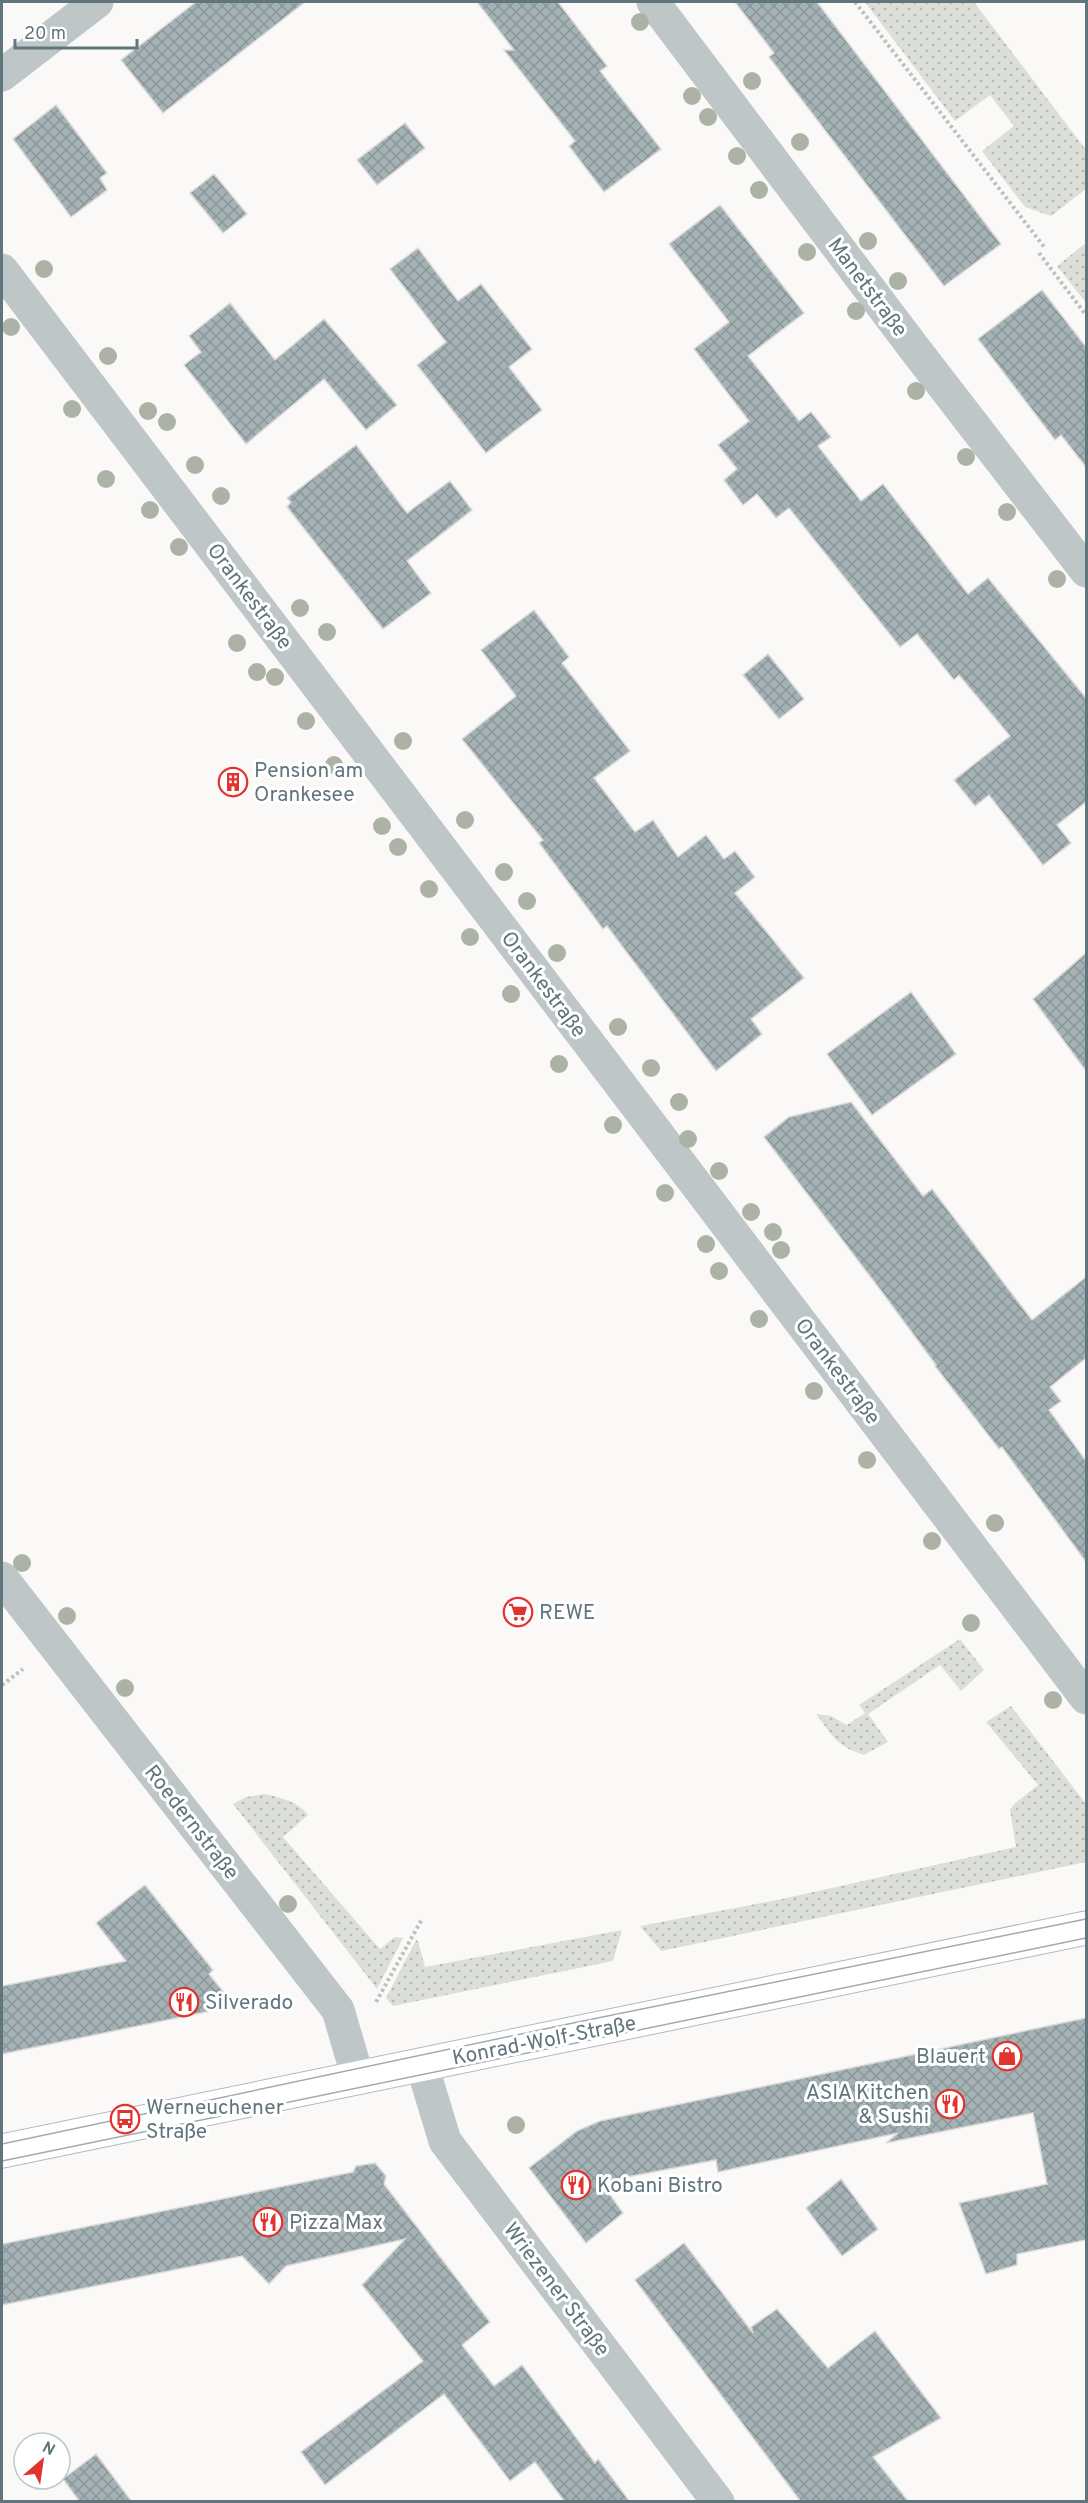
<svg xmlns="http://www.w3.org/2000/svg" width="1088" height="2503" font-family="Overpass,sans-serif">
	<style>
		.grass { fill: url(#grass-dots) }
		.building { fill: url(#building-cross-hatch); stroke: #dcdbda; stroke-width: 1.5 }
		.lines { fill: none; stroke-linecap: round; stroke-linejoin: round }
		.secondary-casing { stroke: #b1babd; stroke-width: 35 }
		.path { stroke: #bbc0c2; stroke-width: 4; stroke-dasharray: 3 3; stroke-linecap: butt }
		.minor { stroke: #bec6c8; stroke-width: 33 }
		.secondary { stroke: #fff; stroke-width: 33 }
		.tram { stroke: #a0abae; stroke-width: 1.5 }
		.tree { fill: #acb3a6 }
		.labels { text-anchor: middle; stroke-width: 6; stroke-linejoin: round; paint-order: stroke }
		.street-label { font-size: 21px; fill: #60767c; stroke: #fff }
		.poi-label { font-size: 21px; fill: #60767c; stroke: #fff; text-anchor: start }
	</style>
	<defs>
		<pattern id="grass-dots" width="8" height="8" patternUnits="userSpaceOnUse" patternTransform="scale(1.5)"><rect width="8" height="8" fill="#dbdfd7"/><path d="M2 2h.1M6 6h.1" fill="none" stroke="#b5b9b3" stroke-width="1.8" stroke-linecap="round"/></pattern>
		<pattern id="building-cross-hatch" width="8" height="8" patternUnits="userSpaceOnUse" patternTransform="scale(1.5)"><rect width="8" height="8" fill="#a5b2b5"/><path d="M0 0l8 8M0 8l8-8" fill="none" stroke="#8a9598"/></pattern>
	</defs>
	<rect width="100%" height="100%" fill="#faf9f7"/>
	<g class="grass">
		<polygon points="865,2 974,2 1086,150 1086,189 1051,216 1025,207 982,151 1014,126 990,95 955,121"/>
		<polygon points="1086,243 1086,303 1057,266"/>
		<path d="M960,1639l24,31 -23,21 -21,-26 -72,49 20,28 -24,13c-28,-9 -31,-19 -48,-41l15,2 16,9 18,-12 -6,-8z"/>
		<polygon points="1011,1706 1086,1804 1086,1862 661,1951 640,1926 782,1899 1016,1847 1010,1810 1014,1804 1038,1785 986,1722"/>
		<path d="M265,1794c17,4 32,7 43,21l-25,22 97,112 15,-12 8,1 -26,51 -144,-185 13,-7z"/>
		<polygon points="622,1930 613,1961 393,2006 386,1998 416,1940 418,1941 425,1967"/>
	</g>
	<g class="building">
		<polygon points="196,2 305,2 163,113 121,60"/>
		<polygon points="477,2 558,2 607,66 600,71 661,149 604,192 569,146 575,141 504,50 514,50"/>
		<polygon points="735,2 817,2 1001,244 944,286 769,57 774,53"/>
		<polygon points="56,105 107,173 100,178 107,190 71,217 13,139"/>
		<polygon points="405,123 425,148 377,185 357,160"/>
		<polygon points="214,174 247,214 223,233 190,193"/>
		<polygon points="720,205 804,313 748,356 799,421 811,412 831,437 818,446 861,501 883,484 968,594 988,578 1086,698 1086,802 1057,825 1071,843 1043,865 989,795 975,806 954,780 1010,736 959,675 954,680 917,634 900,647 789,508 776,518 757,494 743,505 724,480 737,469 718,445 749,421 694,349 729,322 669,244"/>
		<polygon points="418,248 458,301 481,284 532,349 509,367 542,410 486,453 417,365 446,342 390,269"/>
		<polygon points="1042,290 1086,347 1086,467 1061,435 1055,440 978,339"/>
		<polygon points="230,303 275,360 324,319 397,405 366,430 324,379 246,444 184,365 201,352 189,336"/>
		<polygon points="356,445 407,513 450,481 472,510 407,561 431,593 383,629 287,507 291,502 287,498"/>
		<polygon points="534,610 569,657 562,663 630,751 594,778 635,832 653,820 678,857 706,835 724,859 735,851 755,877 735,893 804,978 751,1019 762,1034 716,1071 607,926 603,929 539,843 543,840 462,739 516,696 481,650"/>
		<polygon points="768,654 804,699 779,719 743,675"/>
		<polygon points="1086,953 1086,1071 1033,999"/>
		<polygon points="911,992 956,1054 872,1115 827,1054"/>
		<polygon points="851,1102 923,1196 932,1189 1032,1320 1086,1277 1086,1358 1050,1387 1061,1401 1049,1410 1086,1461 1086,1562 1002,1447 999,1449 935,1366 936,1365 882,1292 764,1137 789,1117"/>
		<polygon points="145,1885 213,1970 209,1974 235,2006 2,2054 2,1986 126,1961 96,1923"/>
		<polygon points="1086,2018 1086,2240 1017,2254 1017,2265 986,2274 959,2203 1047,2184 1033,2113 886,2143 898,2133 718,2172 716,2160 601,2182 623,2213 586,2243 529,2168 577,2131 600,2121"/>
		<polygon points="375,2163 386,2176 384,2184 490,2322 462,2345 494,2386 522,2365 595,2463 598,2459 630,2502 565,2502 535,2462 510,2481 444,2394 325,2485 301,2452 423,2361 362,2285 405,2239 286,2266 269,2284 242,2256 2,2305 2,2244 353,2172 356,2166"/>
		<polygon points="841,2179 878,2229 842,2256 806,2208"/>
		<polygon points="684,2243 753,2333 751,2327 777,2309 828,2368 875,2331 941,2418 873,2457 909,2502 801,2502 635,2280"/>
		<polygon points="96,2454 132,2502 80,2502 63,2479"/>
	</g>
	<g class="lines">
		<g class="secondary-casing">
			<polyline id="secondary" points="2,2151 1086,1928"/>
		</g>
		<g class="path">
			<polyline points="855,2 1045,248"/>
			<polyline points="1039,253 1086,315"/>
			<polyline points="2,1685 23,1669"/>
			<polyline points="376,2002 422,1919"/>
		</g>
		<g class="minor">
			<polyline points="653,2 914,348 1086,571"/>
			<polyline points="2,75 97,2"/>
			<polyline points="2,270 1086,1698"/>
			<polyline points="2,1578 338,2010 358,2078"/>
			<polyline points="422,2065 445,2141 718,2502"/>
		</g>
		<use href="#secondary" class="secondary"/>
		<g class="tram">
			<polyline points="2,2144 573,2023 1086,1919"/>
			<polyline points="2,2161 1086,1938"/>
		</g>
	</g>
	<g class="tree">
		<circle cx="640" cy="22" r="9"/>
		<circle cx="752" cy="81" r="9"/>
		<circle cx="692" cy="96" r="9"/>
		<circle cx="708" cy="117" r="9"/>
		<circle cx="800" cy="142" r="9"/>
		<circle cx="737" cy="156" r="9"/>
		<circle cx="759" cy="190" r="9"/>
		<circle cx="868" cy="241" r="9"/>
		<circle cx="807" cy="252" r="9"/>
		<circle cx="44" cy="269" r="9"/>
		<circle cx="898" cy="281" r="9"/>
		<circle cx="856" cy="311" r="9"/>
		<circle cx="11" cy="327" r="9"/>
		<circle cx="108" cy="356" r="9"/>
		<circle cx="916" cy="391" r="9"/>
		<circle cx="72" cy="409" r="9"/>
		<circle cx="148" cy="411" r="9"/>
		<circle cx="167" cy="422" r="9"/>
		<circle cx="966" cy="457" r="9"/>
		<circle cx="195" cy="465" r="9"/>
		<circle cx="106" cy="479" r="9"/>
		<circle cx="221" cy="496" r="9"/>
		<circle cx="150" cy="510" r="9"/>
		<circle cx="1007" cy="512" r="9"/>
		<circle cx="179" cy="547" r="9"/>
		<circle cx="1057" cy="579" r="9"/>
		<circle cx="300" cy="608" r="9"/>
		<circle cx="327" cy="632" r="9"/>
		<circle cx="237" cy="643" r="9"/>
		<circle cx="257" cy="672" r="9"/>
		<circle cx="275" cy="677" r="9"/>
		<circle cx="306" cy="721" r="9"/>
		<circle cx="403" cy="741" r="9"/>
		<circle cx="334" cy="765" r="9"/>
		<circle cx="465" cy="820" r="9"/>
		<circle cx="382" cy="826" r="9"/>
		<circle cx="398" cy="847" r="9"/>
		<circle cx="504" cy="872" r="9"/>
		<circle cx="429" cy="889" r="9"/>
		<circle cx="527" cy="901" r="9"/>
		<circle cx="470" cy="937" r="9"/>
		<circle cx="557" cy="953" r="9"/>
		<circle cx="511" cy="994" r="9"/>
		<circle cx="618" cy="1027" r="9"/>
		<circle cx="559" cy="1064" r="9"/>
		<circle cx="651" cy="1068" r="9"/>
		<circle cx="679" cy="1102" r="9"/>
		<circle cx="613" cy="1125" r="9"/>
		<circle cx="688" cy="1139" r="9"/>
		<circle cx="719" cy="1171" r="9"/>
		<circle cx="665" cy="1193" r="9"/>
		<circle cx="751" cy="1212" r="9"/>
		<circle cx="773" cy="1232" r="9"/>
		<circle cx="706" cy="1244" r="9"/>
		<circle cx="781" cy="1250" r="9"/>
		<circle cx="719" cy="1271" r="9"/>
		<circle cx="759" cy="1319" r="9"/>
		<circle cx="814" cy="1391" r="9"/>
		<circle cx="867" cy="1460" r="9"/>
		<circle cx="995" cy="1523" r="9"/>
		<circle cx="932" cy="1541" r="9"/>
		<circle cx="22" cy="1563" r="9"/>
		<circle cx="67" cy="1616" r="9"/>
		<circle cx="971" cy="1623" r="9"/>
		<circle cx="125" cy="1688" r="9"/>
		<circle cx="1053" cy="1700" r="9"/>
		<circle cx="288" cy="1904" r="9"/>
		<circle cx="516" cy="2125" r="9"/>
	</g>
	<defs>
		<g id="building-ring" transform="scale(1.5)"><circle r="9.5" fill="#fff" stroke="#e2342f" stroke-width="1.5"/><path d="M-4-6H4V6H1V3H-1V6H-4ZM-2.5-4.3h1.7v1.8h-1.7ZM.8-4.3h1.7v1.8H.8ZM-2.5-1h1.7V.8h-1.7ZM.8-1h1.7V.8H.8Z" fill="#e2342f"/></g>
		<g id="supermarket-ring" transform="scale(1.5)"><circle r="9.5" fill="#fff" stroke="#e2342f" stroke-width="1.5"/><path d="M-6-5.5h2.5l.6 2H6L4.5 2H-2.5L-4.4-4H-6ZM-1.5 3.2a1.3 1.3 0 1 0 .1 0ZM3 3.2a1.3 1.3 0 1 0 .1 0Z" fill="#e2342f"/></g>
		<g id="restaurant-ring" transform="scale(1.5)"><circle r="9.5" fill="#fff" stroke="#e2342f" stroke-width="1.5"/><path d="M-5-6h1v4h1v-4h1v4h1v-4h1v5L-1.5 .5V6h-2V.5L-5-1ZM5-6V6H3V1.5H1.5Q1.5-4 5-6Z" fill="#e2342f"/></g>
		<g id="shop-ring" transform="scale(1.5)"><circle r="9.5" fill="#fff" stroke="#e2342f" stroke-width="1.5"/><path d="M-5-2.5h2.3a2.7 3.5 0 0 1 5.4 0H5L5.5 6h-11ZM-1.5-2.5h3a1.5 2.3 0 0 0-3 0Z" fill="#e2342f"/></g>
		<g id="bus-ring" transform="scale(1.5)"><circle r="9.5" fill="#fff" stroke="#e2342f" stroke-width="1.5"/><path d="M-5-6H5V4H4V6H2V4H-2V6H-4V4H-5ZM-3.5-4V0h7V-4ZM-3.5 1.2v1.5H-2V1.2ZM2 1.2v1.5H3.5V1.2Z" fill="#e2342f"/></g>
	</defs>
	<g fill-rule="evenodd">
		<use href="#building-ring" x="233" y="782"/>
		<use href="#supermarket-ring" x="518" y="1612"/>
		<use href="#restaurant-ring" x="184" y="2002"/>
		<use href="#shop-ring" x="1007" y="2056"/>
		<use href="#restaurant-ring" x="950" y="2104"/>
		<use href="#bus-ring" x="125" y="2119"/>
		<use href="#restaurant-ring" x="576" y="2185"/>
		<use href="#restaurant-ring" x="268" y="2222"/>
	</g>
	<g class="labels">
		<g class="street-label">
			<text transform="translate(868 287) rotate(53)" y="7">Manetstraße</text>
			<text transform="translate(250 596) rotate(53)" y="7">Orankestraße</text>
			<text transform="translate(544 984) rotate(53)" y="7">Orankestraße</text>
			<text transform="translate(838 1371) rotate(53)" y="7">Orankestraße</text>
			<text transform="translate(192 1822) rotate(52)" y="7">Roedernstraße</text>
			<text transform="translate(544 2040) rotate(-11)" y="7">Konrad-Wolf-Straße</text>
			<text transform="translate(557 2289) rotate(53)" y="7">Wriezener Straße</text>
		</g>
		<g class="poi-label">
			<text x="254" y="777">Pension am<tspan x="254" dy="24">Orankesee</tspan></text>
			<text x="539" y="1619">REWE</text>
			<text x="205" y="2009">Silverado</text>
			<text x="986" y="2063" text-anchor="end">Blauert</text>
			<text x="929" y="2099" text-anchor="end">ASIA Kitchen<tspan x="929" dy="24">&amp; Sushi</tspan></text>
			<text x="146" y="2114">Werneuchener<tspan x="146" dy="24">Straße</tspan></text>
			<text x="597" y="2192">Kobani Bistro</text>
			<text x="289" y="2229">Pizza Max</text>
		</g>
	</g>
	<rect width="1088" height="2503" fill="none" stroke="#60767c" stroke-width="6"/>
	<g transform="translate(42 2461) rotate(29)"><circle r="28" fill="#ffffff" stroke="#bfc8cb" stroke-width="1.5"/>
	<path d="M0-4.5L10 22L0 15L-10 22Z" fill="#e2342f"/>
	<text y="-9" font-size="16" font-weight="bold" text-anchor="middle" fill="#60767c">N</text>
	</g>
	<path d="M15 39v9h122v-9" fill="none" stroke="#60767c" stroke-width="3"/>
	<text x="24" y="39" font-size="18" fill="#60767c" stroke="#ffffff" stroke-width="4.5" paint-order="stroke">20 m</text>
</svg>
